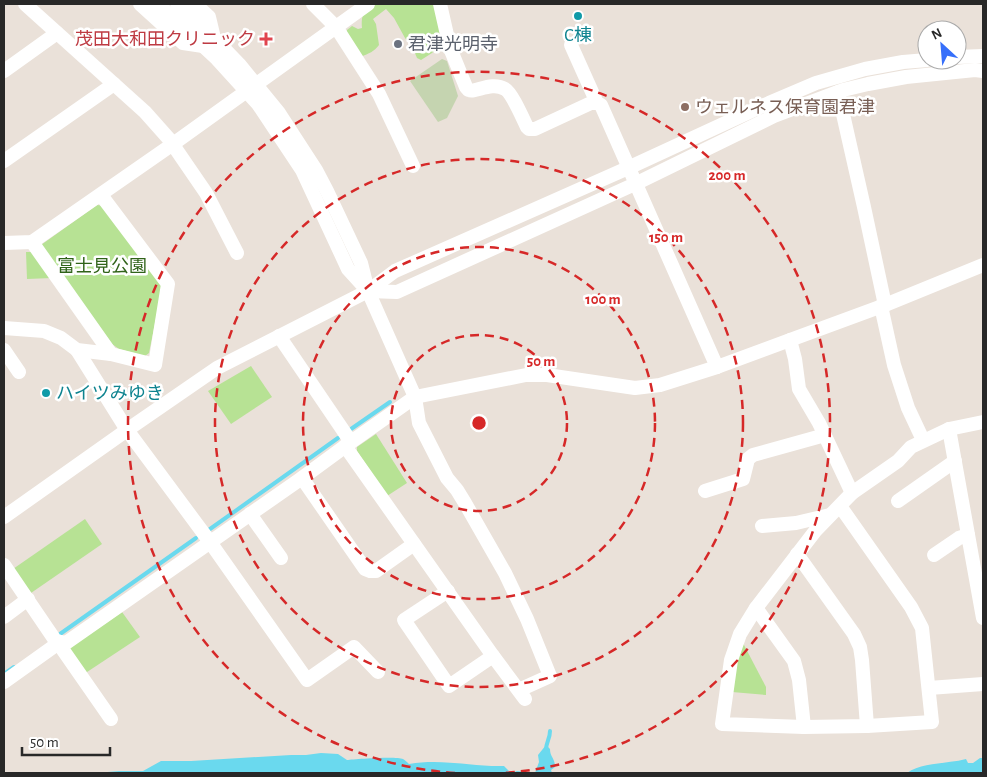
<svg xmlns="http://www.w3.org/2000/svg" width="987" height="777" font-family="'Alegreya Sans','Noto Sans JP',sans-serif">
	<style>
		.green { fill: #b7e294 }
		.cemetery { fill: #c5d4b0 }
		.water { fill: #6ad9ee }
		.lines { fill: none; stroke-linecap: round; stroke-linejoin: round }
		.stream { stroke: #6ad9ee; stroke-width: 4 }
		.minor { stroke: #fff; stroke-width: 14 }
		.ring { fill: none; stroke: #d62828; stroke-width: 2.5; stroke-dasharray: 9 6 }
		.culture-dot { fill: #0f9aa8; stroke: #fff; stroke-width: 2 }
		.health-dot { fill: #e0444e; stroke: #fff; stroke-width: 2 }
		.worship-dot { fill: #6b7280; stroke: #fff; stroke-width: 2 }
		.education-dot { fill: #8d6e63; stroke: #fff; stroke-width: 2 }
		.labels { text-anchor: middle; stroke-width: 5; stroke-linejoin: round; paint-order: stroke }
		.culture-label { font-size: 18px; fill: #0d838f; stroke: #fff }
		.health-label { font-size: 18px; fill: #be3a42; stroke: #fff; text-anchor: end }
		.worship-label { font-size: 18px; fill: #5b616d; stroke: #fff; text-anchor: start }
		.education-label { font-size: 18px; fill: #785e54; stroke: #fff; text-anchor: start }
		.park-label { font-size: 18px; fill: #306319; stroke: #fff }
		.centre { fill: #d62828; stroke: #fff; stroke-width: 2.5 }
		.ring-label { font-size: 15px; text-anchor: middle; font-weight: bold; fill: #d62828; stroke: #fff; stroke-width: 5; stroke-linejoin: round; paint-order: stroke }
	</style>
	<rect width="100%" height="100%" fill="#eae1d9"/>
	<g class="green">
		<path d="M375,4h64l5,37 -12,12 -11,7 -4,-2 -5,-12 -7,-8 -11,-20 -8,-9 -13,10 3,5 3,21c-5,7 -10,8 -18,12l-14,-21v-6l5,-4 6,3 4,-1c-1,-15 2,-16 13,-24z"/>
		<polygon points="97,205 105,206 161,284 162,288 149,353 145,356 119,349 112,344 41,245"/>
		<polygon points="26,252 33,252 52,278 27,279"/>
		<polygon points="251,366 272,397 231,424 208,391"/>
		<polygon points="376,434 407,483 387,496 357,451 357,447"/>
		<polygon points="85,519 102,544 31,593 13,569"/>
		<polygon points="122,612 140,637 84,674 68,649"/>
		<polygon points="743,643 766,687 766,695 732,692 735,661"/>
	</g>
	<polygon class="cemetery" points="442,59 447,61 458,96 447,118 438,122 410,81"/>
	<g class="water">
		<path d="M546,745l4,4c0,8 5,9 5,18l-4,3 1,3h-17l4,-11 -1,-7z"/>
		<path d="M321,753l17,1 9,6c8,-1 50,-4 56,-1 2,1 4,3 6,5 33,-6 63,3 95,2l7,7 6,-2 18,2h-439l23,-2h24l18,-10h30l100,-6h15z"/>
		<path d="M980,758h3v15h-76c15,-11 41,-9 59,-14l2,4h5z"/>
	</g>
	<g class="lines">
		<g class="stream">
			<polyline points="351,429 390,402"/>
			<polyline points="210,529 338,438"/>
			<polyline points="60,634 196,538"/>
			<polyline points="4,674 14,667"/>
			<path d="M546,750c0,-8 4,-11 4,-19"/>
		</g>
		<g class="minor">
			<polyline points="25,4 145,112 169,139 206,193 237,253"/>
			<polyline points="140,4 183,43 203,46"/>
			<polyline points="158,4 217,59 258,104 302,170 348,269 368,291 397,292 635,184 774,116 843,90 868,84 906,77 975,70 983,71"/>
			<polyline points="177,4 214,38 239,64 279,113 316,170 327,191 361,263 368,291 415,397 419,423 447,478 457,490 465,503 505,573 527,619 550,676 519,690"/>
			<polyline points="195,4 209,17 214,38"/>
			<polyline points="313,4 336,27 379,94 413,166"/>
			<path d="M440,4l10,44 16,39c1,1 2,3 3,3 6,3 23,-9 36,-1 7,4 18,30 22,38l2,2h6l56,-26h6l4,2 116,262"/>
			<polyline points="571,45 597,103"/>
			<polyline points="957,57 983,56"/>
			<polyline points="4,71 57,33"/>
			<polyline points="838,92 864,207 885,305"/>
			<polyline points="4,161 114,84"/>
			<polyline points="32,242 111,354"/>
			<polyline points="4,243 32,242 173,144 368,4"/>
			<polyline points="881,306 894,365 908,408 923,440"/>
			<polyline points="4,328 44,331 61,338 77,350 111,354 155,365 168,284 101,195"/>
			<polyline points="279,336 351,442"/>
			<polyline points="790,340 795,359 799,389 819,423 852,493"/>
			<polyline points="4,350 19,372"/>
			<polyline points="77,350 127,430 210,542 307,680 354,647 378,672"/>
			<polyline points="949,429 983,618"/>
			<polyline points="345,446 493,656 525,699"/>
			<polyline points="302,478 365,569 370,571 376,571 414,544"/>
			<polyline points="705,491 743,479 748,459 753,455 825,435"/>
			<polyline points="898,501 955,461"/>
			<polyline points="840,506 911,607 922,628 932,722 867,726 804,727 722,724 731,660 740,634 756,608 816,530 852,493 898,461 911,447 949,429 983,422"/>
			<polyline points="250,514 281,558"/>
			<polyline points="4,517 127,430 217,368 368,291 395,271 628,168 769,103 816,83 865,69 903,62 927,60"/>
			<polyline points="762,526 796,523 830,515"/>
			<polyline points="797,554 854,634 860,647 862,660 867,726"/>
			<polyline points="934,555 959,538 968,535"/>
			<polyline points="4,565 55,640 60,642 63,650 111,719"/>
			<polyline points="448,591 404,620 449,686 493,656"/>
			<polyline points="756,608 794,661 799,680 804,727"/>
			<polyline points="4,617 28,599"/>
			<polyline points="4,682 60,642 66,643 302,478 351,442 415,397 526,375 547,375 635,388 660,385 717,367 790,340 885,305 983,265"/>
			<polyline points="929,688 983,684"/>
		</g>
	</g>
	<g class="ring">
		<circle cx="479" cy="423" r="88"/>
		<circle cx="479" cy="423" r="176"/>
		<circle cx="479" cy="423" r="264"/>
		<path d="M455 773A351 351 0 1 1 503 773"/>
	</g>
	<g class="culture-dot">
		<circle cx="578" cy="16" r="5"/>
		<circle cx="46" cy="393" r="5"/>
	</g>
	<path class="health-dot" d="M263.5 31.5h5v5h5v5h-5v5h-5v-5h-5v-5h5z"/>
	<circle class="worship-dot" cx="398" cy="44" r="5"/>
	<circle class="education-dot" cx="685" cy="107" r="5"/>
	<g class="labels">
		<g class="culture-label">
			<text x="578" y="41">C棟</text>
			<text x="56" y="399" text-anchor="start">ハイツみゆき</text>
		</g>
		<g class="health-label">
			<text x="255" y="45">茂田大和田クリニック</text>
		</g>
		<g class="worship-label">
			<text x="408" y="50">君津光明寺</text>
		</g>
		<g class="education-label">
			<text x="695" y="113">ウェルネス保育園君津</text>
		</g>
		<g class="park-label">
			<text x="102" y="272">富士見公園</text>
		</g>
	</g>
	<circle cx="479" cy="423" r="8" class="centre"/>
	<g class="ring-label">
		<text x="727" y="180">200 m</text>
		<text x="666" y="242">150 m</text>
		<text x="603" y="304">100 m</text>
		<text x="541" y="366">50 m</text>
	</g>
	<rect width="987" height="777" fill="none" stroke="#282828" stroke-width="10"/>
	<g transform="translate(942 45) rotate(334)"><circle r="24" fill="#ffffff" stroke="#a9a9a9"/>
	<path d="M0-4L9 19L0 12L-9 19Z" fill="#366ffa"/>
	<text y="-8" font-size="14" font-weight="bold" text-anchor="middle" fill="#282828">N</text>
	</g>
	<path d="M22 747v8h88v-8" fill="none" stroke="#282828" stroke-width="2.5"/>
	<text x="30" y="747" font-size="15" fill="#282828" stroke="#ffffff" stroke-width="4" paint-order="stroke">50 m</text>
</svg>
